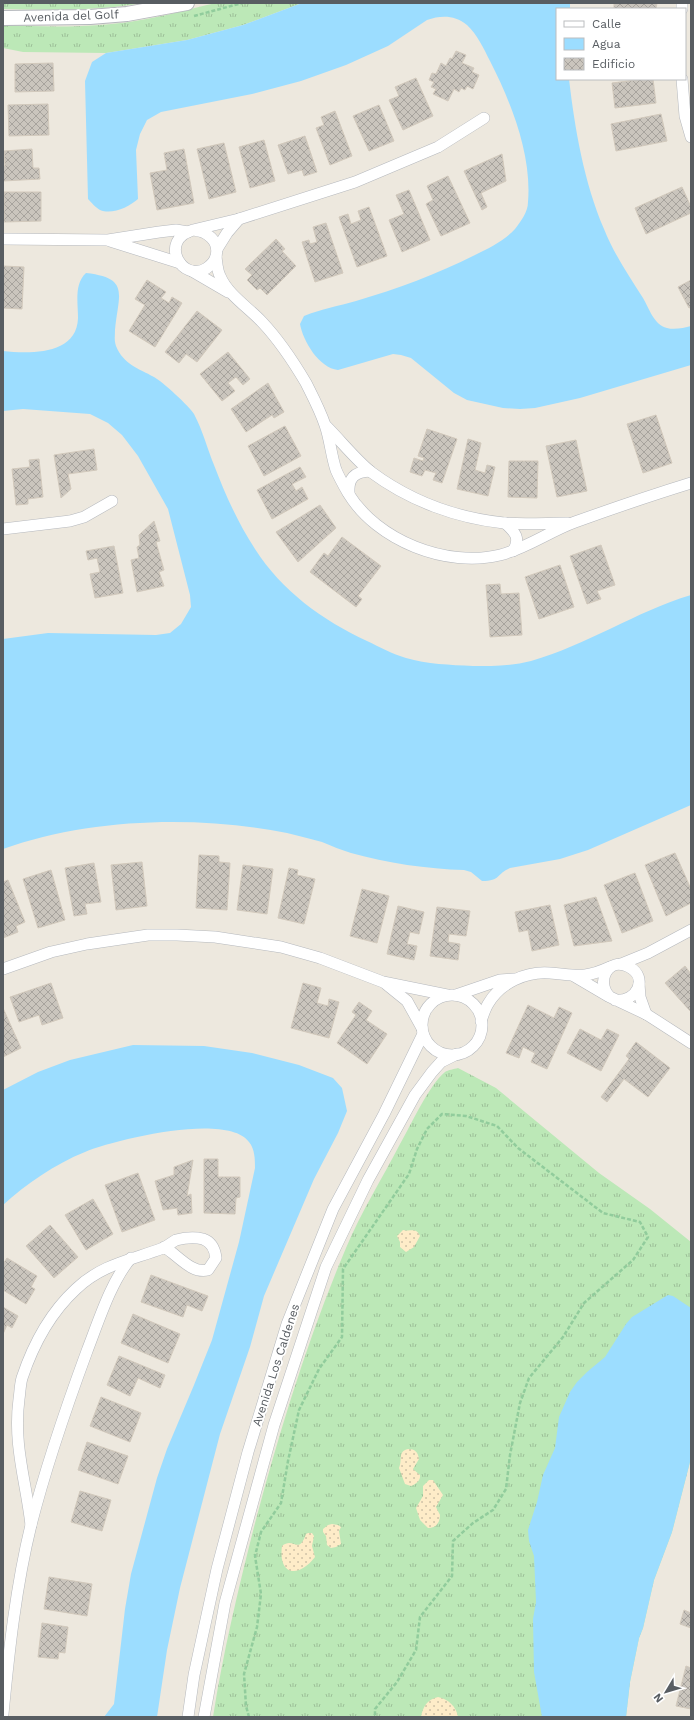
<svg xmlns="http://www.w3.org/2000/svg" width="694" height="1720" font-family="'Work Sans',sans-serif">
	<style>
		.grass { fill: url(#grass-tufts) }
		.sand { fill: url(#sand-dots) }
		.water { fill: #9cddff }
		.building { fill: url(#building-cross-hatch); stroke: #d2c9bc }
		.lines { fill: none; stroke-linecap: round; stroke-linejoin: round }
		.minor-casing { stroke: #b5b8bd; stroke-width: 12 }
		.tertiary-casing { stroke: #b5b8bd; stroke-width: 16 }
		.path { stroke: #91cc9c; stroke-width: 2.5; stroke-dasharray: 4 2; stroke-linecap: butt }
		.minor { stroke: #fff; stroke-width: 11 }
		.tertiary { stroke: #fff; stroke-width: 14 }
		.labels { text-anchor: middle; stroke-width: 3.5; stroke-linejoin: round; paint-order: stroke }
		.street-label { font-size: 12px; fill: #585d62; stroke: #fff }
	</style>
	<defs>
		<pattern id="grass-tufts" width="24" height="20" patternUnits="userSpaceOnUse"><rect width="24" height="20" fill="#bce8b7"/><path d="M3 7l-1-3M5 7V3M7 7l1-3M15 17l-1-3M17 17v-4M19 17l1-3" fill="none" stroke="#9cbf98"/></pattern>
		<pattern id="sand-dots" width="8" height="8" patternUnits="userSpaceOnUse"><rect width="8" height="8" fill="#feecc8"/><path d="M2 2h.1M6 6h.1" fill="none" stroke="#d0c2a6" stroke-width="1.8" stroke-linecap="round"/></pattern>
		<pattern id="building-cross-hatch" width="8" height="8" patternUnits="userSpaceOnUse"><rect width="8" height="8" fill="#cac5bd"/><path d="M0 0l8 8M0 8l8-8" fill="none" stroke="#a7a39d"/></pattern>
	</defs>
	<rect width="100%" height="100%" fill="#ede8de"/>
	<g class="grass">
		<path d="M3,3h140c-46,8 -93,7 -140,6z"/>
		<path d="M216,3h86l-59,22 -56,15 -81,13 -83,-1 -20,-4v-23c43,2 89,3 132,-4 27,-4 54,-12 81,-18z"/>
		<path d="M458,1068l38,20 103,85 51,36 41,33v216l-19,74 -18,48 -11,48 -4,10 -9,44 -4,35h-413c10,-64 25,-127 41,-190 25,-95 54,-189 92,-279 15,-36 36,-69 54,-104 11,-19 29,-59 45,-72 3,-2 9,-3 13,-4z"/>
	</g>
	<g class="sand">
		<path d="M403,1230c8,2 13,-3 17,6l-6,11 -8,5 -6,-5v-5l-3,-6z"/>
		<path d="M408,1449c7,0 10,3 11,10l-6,10 7,6c1,5 -4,9 -9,11l-6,-2 -6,-16c4,-9 -2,-16 9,-19z"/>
		<path d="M429,1480h4l10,15 -7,12 4,8c0,8 -4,13 -12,13l-8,-8 -4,-12 7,-12v-10z"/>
		<polygon points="332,1524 338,1525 341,1527 339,1531 341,1544 336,1547 331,1548 327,1545 326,1536 323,1532 323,1529 328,1525"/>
		<path d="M308,1533h4l2,3 -2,10 3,11c-17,22 -37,18 -33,-11 12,-10 16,10 24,-12z"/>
		<path d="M438,1697c10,2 18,9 20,20h-37c2,-11 6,-17 17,-20z"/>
	</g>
	<g class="water">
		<path d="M302,3h268v6h-13v70h12c6,51 15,103 35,150 10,25 25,47 39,69 6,10 11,27 24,30 7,2 17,0 24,-2v39l-111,33 -45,10 -15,1 -17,-1 -36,-8 -13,-7 -43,-35 -10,-3 -8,-1 -55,16c-19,-2 -35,-29 -38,-46l4,-8c17,-7 35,-10 52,-15 41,-12 81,-27 119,-46 14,-7 29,-14 40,-26 6,-8 13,-17 13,-27 4,-47 -17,-100 -38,-141 -6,-12 -13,-27 -23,-36 -12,-10 -26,-10 -40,-5l-39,26 -42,19 -45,16 -49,13 -91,18 -14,8 -7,14 -4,16 2,49c-9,8 -26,16 -38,11 -4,-2 -9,-8 -12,-11l-3,-118 7,-19 14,-9 81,-13 56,-15z"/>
		<path d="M86,273c45,5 32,22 29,57 0,6 -1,10 1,16 8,19 22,22 38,31 9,5 35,29 40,37 9,17 13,34 20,51 11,29 24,58 41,84 27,42 67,71 112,92 13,6 25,13 39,17 21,6 44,7 67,8 19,0 39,0 58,-5 56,-16 104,-49 160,-66v210l-103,45 -28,9 -50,9c-14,6 -9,13 -28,13l-11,-9 -7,-2c-37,-1 -77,-7 -113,-17 -10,-3 -19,-7 -29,-11 -11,-3 -23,-6 -35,-9 -89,-18 -198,-15 -284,16v-210l45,-6 108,2 14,-2 11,-9 10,-17 -1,-12 -22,-86 -30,-53 -16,-21 -14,-12 -18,-9 -67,-5 -20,2v-60c27,3 74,4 75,-33 0,-15 -4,-34 8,-45z"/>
		<path d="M133,1045l71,1 48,7 47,12 34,13 9,10 5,23 -9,22 -24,46 -50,117 -14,51 -30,87 -40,154 -13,62 -10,67h-53l10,-13 11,-95 6,-35 26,-96 10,-29 27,-64 18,-45 27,-98 16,-74c0,-8 0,-19 -6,-26 -22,-30 -135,-2 -164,10 -30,12 -59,32 -82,53v-115l35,-18 32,-12z"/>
		<polygon points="668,1295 673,1296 691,1308 691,1458 672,1532 654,1580 643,1628 639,1638 630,1682 626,1717 542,1717 534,1672 533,1619 536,1602 534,1556 529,1541 528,1530 537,1502 543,1475 555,1448 559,1417 570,1392 577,1382 587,1372 605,1357 626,1324 632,1317"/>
	</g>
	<g class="building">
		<polygon points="614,3 657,3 656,9 614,9"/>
		<polygon points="456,51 466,55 462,63 474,68 472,72 479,75 473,89 467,86 465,90 461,88 459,92 454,89 448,101 433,94 436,89 431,87 434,82 429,80 432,73 436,74 441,63 446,66 450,58 452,59"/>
		<polygon points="53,63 54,91 15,92 15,64"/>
		<polygon points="416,78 433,116 403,130 389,100 399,96 395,87"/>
		<polygon points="644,79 653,79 656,103 615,108 612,83"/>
		<polygon points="48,104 49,135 9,136 8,105"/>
		<polygon points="379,105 394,141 369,151 353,116"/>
		<polygon points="335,111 352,156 330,165 316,128 324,125 321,117"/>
		<polygon points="661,114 667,141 616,151 611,124"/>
		<polygon points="305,136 317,172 304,176 302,170 288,174 278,145"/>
		<polygon points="264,140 275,181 250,188 239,147"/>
		<polygon points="224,143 236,192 209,199 197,149"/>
		<polygon points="32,149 33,168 39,168 40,179 3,181 3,166 5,166 4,151"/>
		<polygon points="184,149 194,203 157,210 150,173 167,170 164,153"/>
		<polygon points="502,154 506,181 481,193 487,207 482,210 464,171"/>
		<polygon points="448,176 470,223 441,236 426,204 433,200 427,186"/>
		<polygon points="682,187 691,207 691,213 646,234 635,208"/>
		<polygon points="409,190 430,240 402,252 389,220 404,214 396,195"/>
		<polygon points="4,192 41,192 41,221 4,222"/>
		<polygon points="369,207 387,256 357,267 339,217 348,214 351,224 361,220 358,211"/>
		<polygon points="326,223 343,273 315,282 302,242 309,240 310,244 317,242 313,227"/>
		<polygon points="276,239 285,249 282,251 296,266 267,295 260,288 257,290 247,280 252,275 245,269"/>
		<polygon points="3,266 24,267 22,309 3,308"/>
		<polygon points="147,280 166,292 161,298 169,303 172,297 182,303 155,347 129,331 145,305 135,299"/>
		<polygon points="691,280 691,307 689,308 678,287"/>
		<polygon points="197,311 222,330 197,362 186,354 179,363 165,352"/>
		<polygon points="228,352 250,379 243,385 236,377 228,383 235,391 222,401 200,374"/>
		<polygon points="268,383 284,412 274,418 272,415 246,432 231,409"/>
		<polygon points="656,415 672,463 643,473 627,424"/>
		<polygon points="285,426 301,456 264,476 248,446"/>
		<polygon points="427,429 457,439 442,483 433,480 436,473 425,470 422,476 410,472 414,458 423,461 424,458 418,456"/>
		<polygon points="468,439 481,443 475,470 485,473 487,465 495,467 488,496 457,489"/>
		<polygon points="576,440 587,491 557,497 546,446"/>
		<polygon points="94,449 97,470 68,474 71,489 61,498 54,455"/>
		<polygon points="39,459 43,497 28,499 28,504 16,505 12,469 30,467 29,460"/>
		<polygon points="509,461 538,461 537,498 508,497"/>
		<polygon points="300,467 306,477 292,484 296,491 302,487 308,499 272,519 257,490"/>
		<polygon points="320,505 336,528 298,562 276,532"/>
		<polygon points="154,521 160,541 156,542 164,570 159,572 164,586 137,592 131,560 139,558 137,547 140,545 139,535"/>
		<polygon points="342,537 381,566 358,596 362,599 356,607 310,572 324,553 328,556"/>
		<polygon points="601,545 615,585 597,591 601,599 587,604 570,556"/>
		<polygon points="114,546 123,593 95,598 90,574 100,572 97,558 88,560 86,551"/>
		<polygon points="560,565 574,607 539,619 525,577"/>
		<polygon points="500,584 501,594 519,593 522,635 490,637 486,585"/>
		<polygon points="675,853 691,889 691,903 666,916 645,865"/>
		<polygon points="199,855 219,856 219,862 230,863 227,910 196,908"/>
		<polygon points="142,862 147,906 116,910 111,865"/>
		<polygon points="94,863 101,902 85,904 87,914 74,916 65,868"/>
		<polygon points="243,865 273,869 267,914 237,910"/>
		<polygon points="289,868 298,870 297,875 315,879 304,924 278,918"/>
		<polygon points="51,870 65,920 38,928 23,879"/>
		<polygon points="635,873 653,921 622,933 604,885"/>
		<polygon points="8,880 25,922 16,926 18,932 3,938 3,882"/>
		<polygon points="362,889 389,896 377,943 350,936"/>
		<polygon points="596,897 612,941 574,946 564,905"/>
		<polygon points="550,905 559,945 532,951 528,930 519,932 515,912"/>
		<polygon points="398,906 424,912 419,934 410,932 407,944 417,946 414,960 387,954"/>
		<polygon points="437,907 470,911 466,936 449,934 448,942 460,944 458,960 430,956"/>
		<polygon points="685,966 691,974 691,1012 665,983"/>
		<polygon points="51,983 63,1018 42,1025 39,1015 19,1022 10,997"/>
		<polygon points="303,983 321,988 317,1003 328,1006 329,999 339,1002 329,1038 291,1028"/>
		<polygon points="359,1002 372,1011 366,1020 387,1034 367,1064 337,1043 356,1015 352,1012"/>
		<polygon points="528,1005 554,1018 559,1007 572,1013 547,1069 531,1062 535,1053 523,1047 519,1058 506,1053"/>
		<polygon points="3,1008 21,1048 3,1057"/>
		<polygon points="580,1029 601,1040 607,1029 619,1035 601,1071 567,1053"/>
		<polygon points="636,1042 670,1068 648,1097 624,1079 607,1102 601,1097 629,1059 626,1056"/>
		<polygon points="204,1159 218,1159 218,1177 240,1177 240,1197 236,1198 235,1214 204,1213"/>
		<polygon points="193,1160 187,1196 191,1194 192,1213 178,1215 177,1208 163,1210 155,1181 174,1175 174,1167"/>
		<polygon points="138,1173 155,1220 122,1232 105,1185"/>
		<polygon points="93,1199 113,1234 86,1250 65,1215"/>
		<polygon points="50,1225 78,1257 54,1278 26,1246"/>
		<polygon points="7,1258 37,1276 31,1287 35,1289 26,1304 3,1290 3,1264"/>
		<polygon points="151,1275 208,1296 202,1311 187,1305 183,1317 141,1302"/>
		<polygon points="3,1307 18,1316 12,1328 7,1325 3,1334"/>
		<polygon points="133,1314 180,1334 168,1363 121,1343"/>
		<polygon points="119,1356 165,1375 160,1388 138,1378 130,1396 107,1385"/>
		<polygon points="101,1397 141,1413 130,1442 90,1426"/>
		<polygon points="87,1442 128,1456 118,1484 78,1470"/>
		<polygon points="80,1491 111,1500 102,1531 71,1522"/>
		<polygon points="49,1577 92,1584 87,1616 44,1609"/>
		<polygon points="684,1610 691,1613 691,1628 680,1624"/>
		<polygon points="42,1623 68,1627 65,1653 59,1652 58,1659 38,1657"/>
		<polygon points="686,1666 691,1668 691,1709 676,1706"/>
	</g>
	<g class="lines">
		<g class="minor-casing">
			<g id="minor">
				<polyline points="682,9 682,3"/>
				<polyline points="682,79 685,116 691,137"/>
				<path d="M193,230c14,1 27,11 23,26 -1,5 -5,9 -9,12 -25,16 -49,-28 -14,-38l46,-11 116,-37 83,-35 46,-29"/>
				<polyline points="3,239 108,240 159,232 176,230 188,232"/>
				<polyline points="110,241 180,263"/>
				<polyline points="217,249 227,233 239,219"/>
				<path d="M216,257c1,6 1,13 4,19 8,19 28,31 42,46 17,18 31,39 44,61 7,14 14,27 19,42 5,14 6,30 11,45 3,7 8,16 12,23 29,48 99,75 152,62 27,-7 50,-24 75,-33 39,-14 77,-27 116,-39"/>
				<polyline points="192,271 228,292"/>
				<path d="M326,426c15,15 29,33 45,46 39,29 86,46 133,51 21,2 43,0 64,0"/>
				<path d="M349,494c-1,-16 5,-22 21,-23"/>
				<path d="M505,523c10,9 16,15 8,28"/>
				<polyline points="3,529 70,521 84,517 112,501"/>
				<polyline points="621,964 648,953 691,930"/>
				<polyline points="3,969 51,952 87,944 148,935 177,935 215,937 281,947 320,958 383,982 447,995"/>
				<polyline points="574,976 608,996"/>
				<polyline points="386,984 407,1001 422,1028"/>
				<polyline points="639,984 640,997 646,1014"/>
				<polyline points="456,995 500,980 514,979"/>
				<circle cx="452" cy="1025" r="30"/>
				<path d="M615,1000c22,3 34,-23 14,-33 -21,-11 -34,15 -19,30l36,17 45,29"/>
				<path d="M481,1021c2,-6 4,-12 7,-17 12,-21 38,-33 62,-31 27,2 34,6 60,-6"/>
				<path d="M31,1525c-5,-44 -18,-80 -12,-126 1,-6 1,-14 3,-21 11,-33 28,-65 54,-89 26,-25 56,-29 87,-41 5,-2 9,-6 13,-8 8,-2 19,-3 27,-1 9,3 12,11 13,19l-8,12c-17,4 -30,-15 -44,-23"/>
				<path d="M3,1714c6,-64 13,-128 28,-189 15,-59 35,-117 56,-174 11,-28 24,-70 44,-93"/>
				<polyline points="188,1717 194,1675 217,1569 248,1452 287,1324 333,1209 384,1114 423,1034"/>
				<polyline points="204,1717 225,1603 274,1425 326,1267 368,1180 415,1095 432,1072 441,1062 457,1054"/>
			</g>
		</g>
		<g class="tertiary-casing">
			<polyline id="tertiary" points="3,18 90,17 127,14 187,3"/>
		</g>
		<g class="path">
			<polyline points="194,16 242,3"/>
			<polyline points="249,1717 246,1706 244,1674 257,1627 261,1594 255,1556 261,1532 281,1503 288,1461 299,1410 319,1369 342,1337 343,1269 409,1174 417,1149 427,1129 442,1114 466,1116 497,1126 518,1148 603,1213 640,1222 648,1237 633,1260 584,1303 563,1337 529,1378 520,1403 510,1455 506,1489 493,1510 473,1523 453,1541 452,1576 420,1617 416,1650 397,1682 375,1709 375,1717"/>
		</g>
		<use href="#minor" class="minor"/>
		<use href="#tertiary" class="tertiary"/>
	</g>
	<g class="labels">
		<g class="street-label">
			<text transform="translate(71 16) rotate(-2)" y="4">Avenida del Golf</text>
			<text transform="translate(276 1365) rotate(-72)" y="4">Avenida Los Caldenes</text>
		</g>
	</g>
	<rect width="694" height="1720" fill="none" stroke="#585d62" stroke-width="8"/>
	<rect x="556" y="8" width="130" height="72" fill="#ffffff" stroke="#bcbec0"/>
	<rect x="564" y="21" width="20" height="6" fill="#ffffff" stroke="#bcbec0"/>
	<text x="592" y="28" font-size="12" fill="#585d62">Calle</text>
	<rect x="564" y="38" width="20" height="12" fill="#9cddff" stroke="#bcbec0"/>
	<text x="592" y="48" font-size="12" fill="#585d62">Agua</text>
	<rect x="564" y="58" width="20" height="12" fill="url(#building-cross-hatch)" stroke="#bcbec0"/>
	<text x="592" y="68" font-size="12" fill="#585d62">Edificio</text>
	<g transform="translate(666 1692) rotate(232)" stroke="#ffffff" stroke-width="3" paint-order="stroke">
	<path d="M0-3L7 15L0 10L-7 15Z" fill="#585d62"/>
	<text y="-6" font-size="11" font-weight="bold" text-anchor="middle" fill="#585d62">N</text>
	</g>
</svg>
